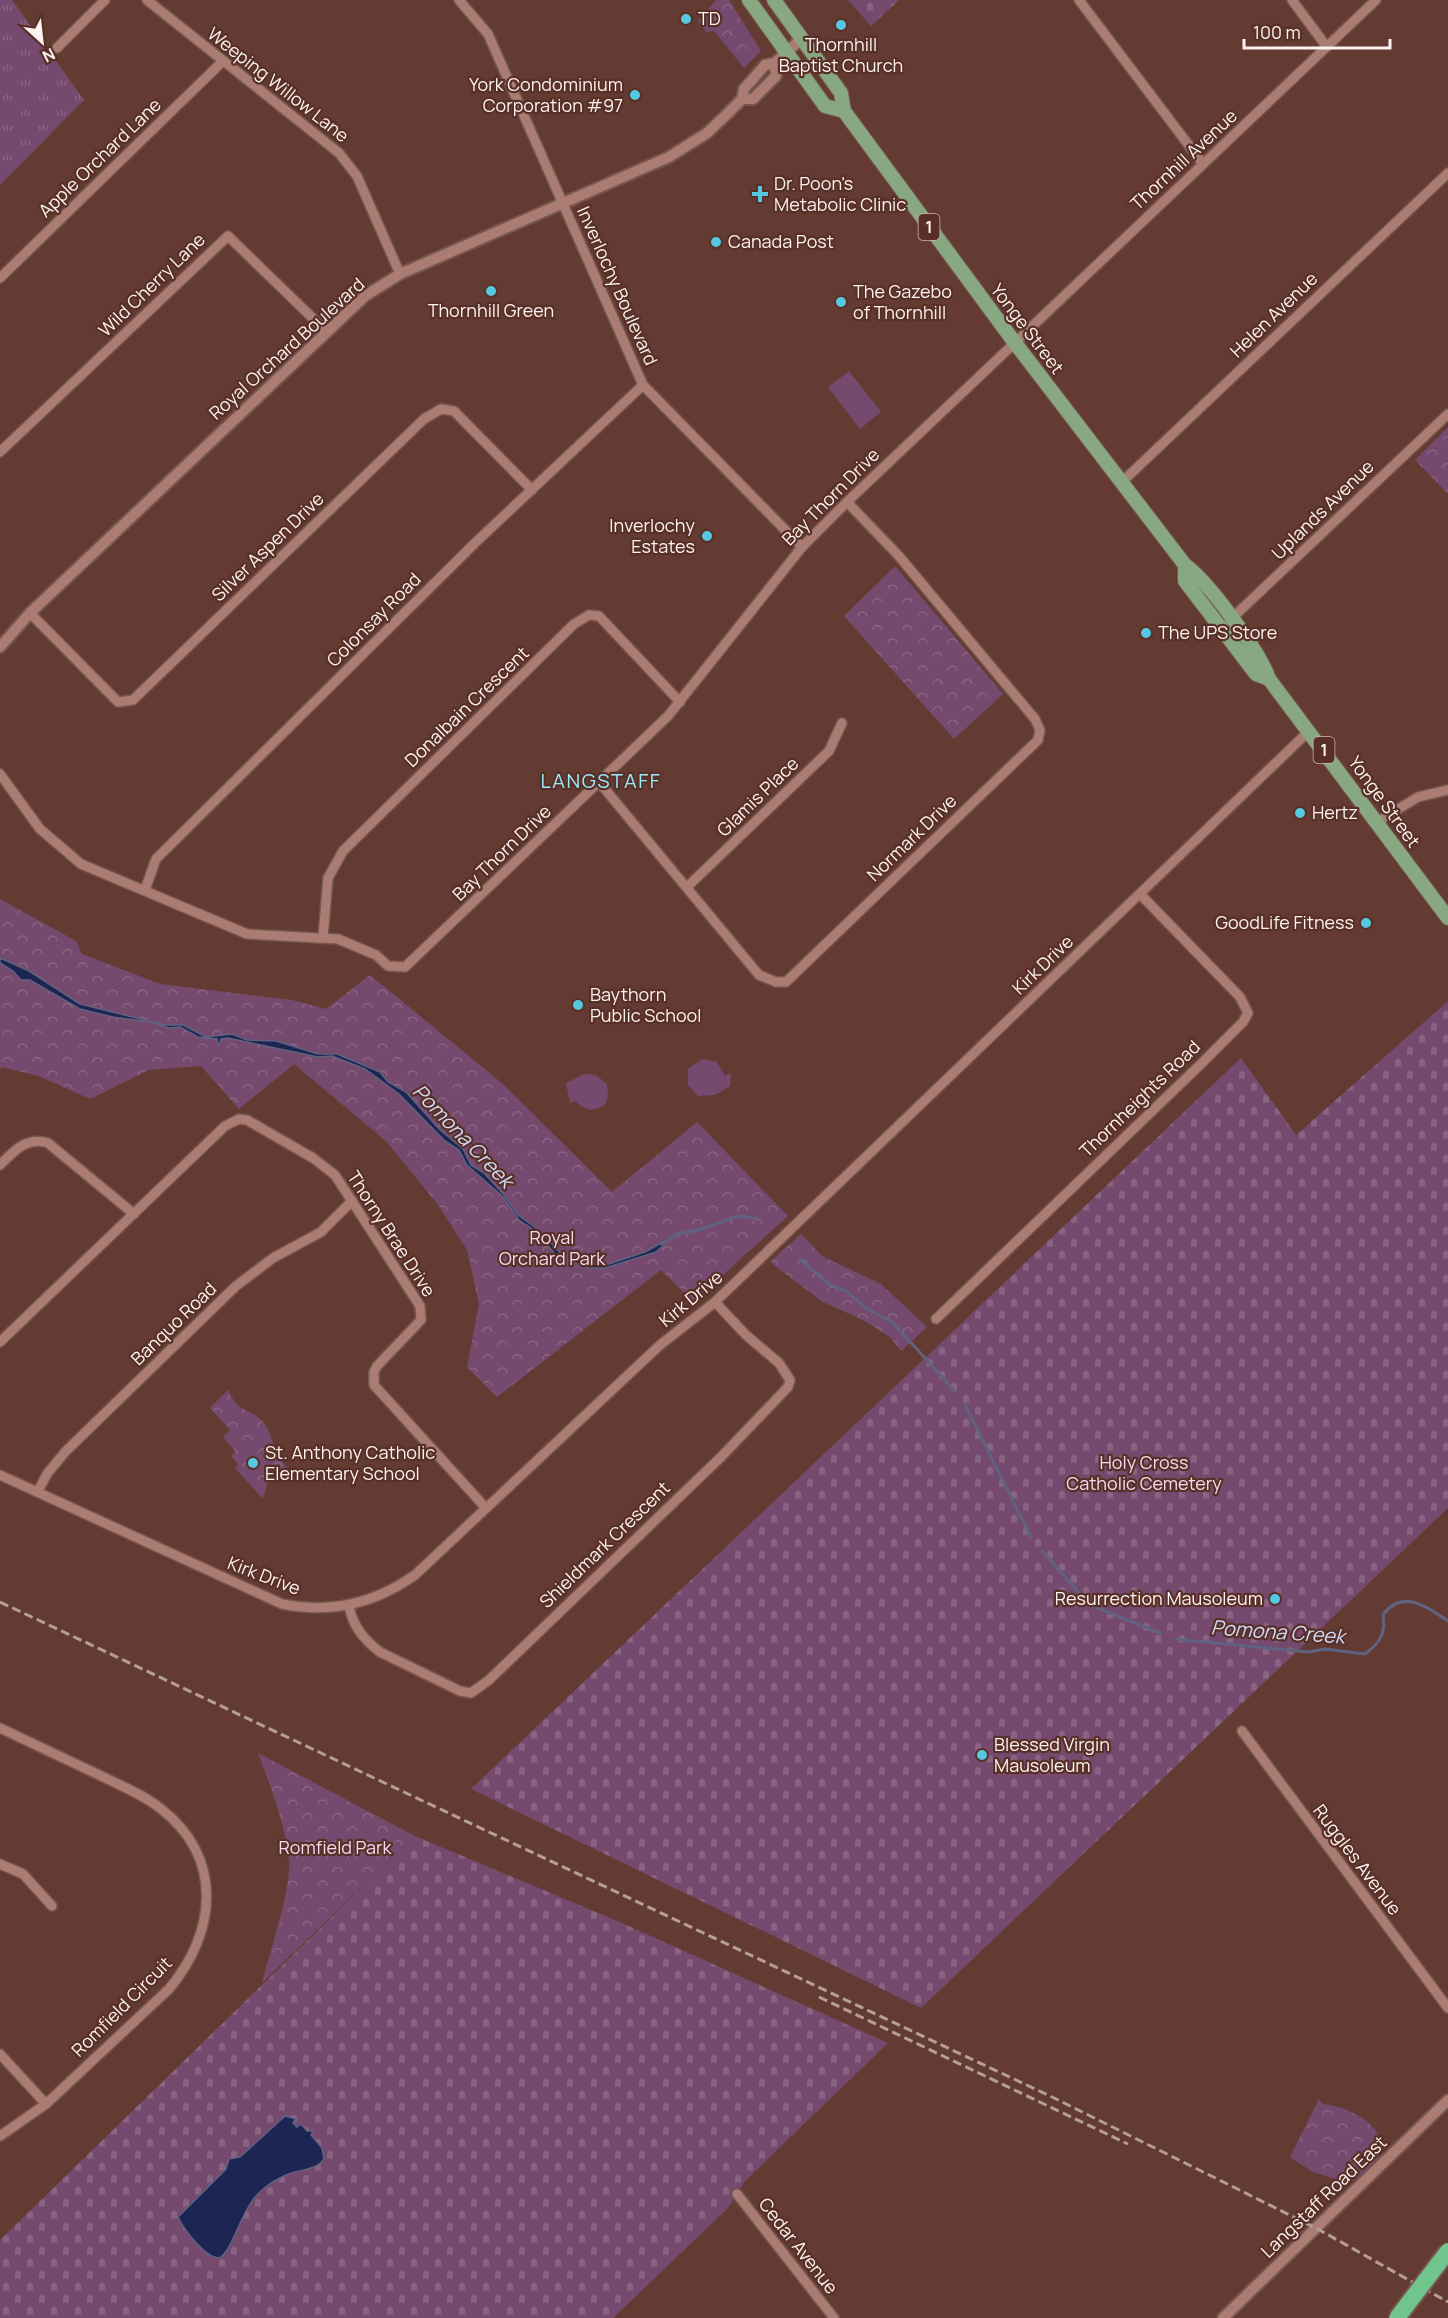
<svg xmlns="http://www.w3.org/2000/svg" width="1448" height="2318" font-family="Manrope,sans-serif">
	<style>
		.grass { fill: url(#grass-tufts) }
		.forest { fill: url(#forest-crowns) }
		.cemetery { fill: url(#cemetery-stones) }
		.pitch { fill: #764a6e }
		.water { fill: #1d2552; stroke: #606281; stroke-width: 1.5 }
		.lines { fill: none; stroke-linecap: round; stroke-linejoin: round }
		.stream { stroke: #606281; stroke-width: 3 }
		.minor-casing { stroke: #765751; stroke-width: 12 }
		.tertiary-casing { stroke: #765751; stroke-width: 14 }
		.primary-casing { stroke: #765751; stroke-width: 16 }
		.minor { stroke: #ab7c72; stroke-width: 9 }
		.tertiary { stroke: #ab7c72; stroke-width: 10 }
		.primary { stroke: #88a882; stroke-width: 14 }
		.rail { stroke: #b69e98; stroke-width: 3; stroke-dasharray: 9 4.5; stroke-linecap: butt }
		.motorway-bridge-casing { stroke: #765751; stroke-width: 20; stroke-linecap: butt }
		.motorway-bridge { stroke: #70c58c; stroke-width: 16 }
		.poi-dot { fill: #56c9e1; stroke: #583027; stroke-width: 2 }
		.labels { text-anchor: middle; stroke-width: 4.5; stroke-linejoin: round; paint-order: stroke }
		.shield { fill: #583027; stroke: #cbb8b3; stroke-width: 1.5 }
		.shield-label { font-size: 16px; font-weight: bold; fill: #fcf2ef }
		.poi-label { font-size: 18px; fill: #fcf2ef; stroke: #583027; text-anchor: start }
		.street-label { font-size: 18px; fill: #fcf2ef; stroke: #583027 }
		.park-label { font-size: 18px; fill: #f6d8f0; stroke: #583027 }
		.neighbourhood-label { font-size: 20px; letter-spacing: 1.5px; fill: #9ae8f9; stroke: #583027 }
		.water-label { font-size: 20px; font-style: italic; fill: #d0d9f9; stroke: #583027 }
	</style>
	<defs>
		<pattern id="grass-tufts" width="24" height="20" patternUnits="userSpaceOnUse" patternTransform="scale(1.5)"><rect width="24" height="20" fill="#764a6e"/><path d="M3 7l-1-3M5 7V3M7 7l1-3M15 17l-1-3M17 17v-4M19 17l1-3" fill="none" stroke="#8a6583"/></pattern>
		<pattern id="forest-crowns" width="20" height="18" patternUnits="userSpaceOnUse" patternTransform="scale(1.5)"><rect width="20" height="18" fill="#764a6e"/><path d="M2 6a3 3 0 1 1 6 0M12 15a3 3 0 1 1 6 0" fill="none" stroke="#8a6583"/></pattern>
		<pattern id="cemetery-stones" width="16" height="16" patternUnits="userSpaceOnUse" patternTransform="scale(1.5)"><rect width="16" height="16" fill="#764a6e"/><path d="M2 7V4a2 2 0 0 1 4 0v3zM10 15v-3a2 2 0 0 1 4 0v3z" fill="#8a6583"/></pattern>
	</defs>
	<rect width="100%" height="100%" fill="#643b32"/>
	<polygon class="grass" points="0,0 12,0 84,100 0,185"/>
	<g class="forest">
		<polygon points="716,0 729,0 761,51 744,68 714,31 706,32 698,21"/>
		<polygon points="1448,427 1448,494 1415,460"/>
		<polygon points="895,566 1003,694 954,739 844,616"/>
		<polygon points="0,899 76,941 82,954 160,984 292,1000 326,1009 370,975 503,1084 612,1192 697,1122 788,1216 693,1302 661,1270 497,1397 467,1367 479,1304 467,1250 438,1205 387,1142 294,1064 239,1109 201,1066 149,1070 90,1099 39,1076 2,1067 0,1069"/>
		<polygon points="801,1234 822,1256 881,1284 927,1327 901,1351 890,1337 861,1319 823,1302 770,1262"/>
		<path d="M228,1390c11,24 19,16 34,31 12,13 9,30 25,46l-20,17 -4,15 -28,-31 3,-4 -7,-8 4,-5 -12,-14 7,-7 -20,-22z"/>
		<path d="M258,1753l157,83 -153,147c7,-28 30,-96 27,-123 -4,-36 -18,-73 -31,-107z"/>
		<path d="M1319,2099l4,5c26,2 75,26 52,59 -5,8 -18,14 -26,20l-36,-11 -23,-15z"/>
	</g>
	<g class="cemetery">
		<polygon points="848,0 899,0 871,26"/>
		<polygon points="1448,1001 1448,1508 921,2008 471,1789 1241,1058 1296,1135"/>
		<polygon points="415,1836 622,1923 888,2043 745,2181 728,2208 613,2318 0,2318 0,2240"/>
	</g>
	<g class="pitch">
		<polygon points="849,371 881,412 860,429 828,387"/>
		<polygon points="702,1059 717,1062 725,1076 731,1073 730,1086 715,1095 698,1096 688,1085 688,1069"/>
		<path d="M585,1074l11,1 11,9 1,12 -3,9c-13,7 -19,6 -30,-4l-5,2 -4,-20z"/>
	</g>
	<g class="water">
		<polygon points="0,958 29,971 80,1004 165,1025 183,1025 206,1037 232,1034 247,1040 276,1041 318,1054 337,1054 380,1072 388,1082 406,1092 439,1129 463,1149 471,1165 484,1173 504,1195 518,1215 540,1231 565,1258 591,1264 609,1264 645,1252 663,1242 664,1245 656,1252 605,1268 588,1268 557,1256 534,1230 519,1220 503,1197 467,1165 459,1150 445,1141 399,1094 365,1069 332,1056 318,1057 228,1038 221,1039 219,1047 217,1039 198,1037 180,1027 169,1028 150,1022 113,1017 80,1009 30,980 21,980 13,971 0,963"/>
		<path d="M285,2116l11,3 -3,4 4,4 4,-3 6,7h6l-2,4 11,13 2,11c-8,12 -25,10 -38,16 -11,5 -22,12 -30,21 -15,16 -24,56 -37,62 -15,-1 -36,-30 -41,-41l48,-48 3,-10 11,-2z"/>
	</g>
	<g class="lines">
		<g class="stream">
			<polyline points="661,1244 677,1234 699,1230 732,1218 741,1216 757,1219"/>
			<polyline points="800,1259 830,1285 846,1291 866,1308 893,1323 955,1391"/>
			<polyline points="965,1405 1031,1537"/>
			<polyline points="1042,1551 1090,1605 1160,1633"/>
			<path d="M1176,1639l132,13 17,-3 40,5c15,-11 21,-21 18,-39 19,-27 45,-8 65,6"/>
		</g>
		<g class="minor-casing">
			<g id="minor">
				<polyline points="147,0 339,153 357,176 400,274"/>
				<polyline points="459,0 488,34 643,385 802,547"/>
				<polyline points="1079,0 1203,164"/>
				<polyline points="1292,0 1327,47"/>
				<polyline points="57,48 105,0"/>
				<polyline points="0,278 222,62"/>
				<polyline points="0,452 228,236 326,331"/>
				<polyline points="1123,481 1448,173"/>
				<polyline points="30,613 118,702 133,700 424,419 441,409 454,411 532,490"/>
				<polyline points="1229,621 1448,414"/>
				<polyline points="0,774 40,829 81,864 247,934 338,939 376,955 388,966 405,967 668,716 802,547 847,502 1376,0"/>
				<polyline points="599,782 759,975 776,982 786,982 1038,740 1040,730 1035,719 898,555 847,502"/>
				<polyline points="1377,822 1418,797 1448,790"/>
				<polyline points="687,887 829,751 842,723"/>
				<polyline points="145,890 156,859 475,543 643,385"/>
				<polyline points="323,937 328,878 343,851 574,624 589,615 599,616 680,702"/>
				<path d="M0,1165c14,-14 27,-29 48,-22l86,71"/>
				<polyline points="936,1319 1202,1063 1243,1022 1248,1013 1240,997 1140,894"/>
				<polyline points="0,1342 225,1126 239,1119 247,1120 313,1158 335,1175 420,1306 421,1320 377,1366 374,1372 374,1385 485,1507"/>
				<path d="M0,1475l282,129c49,10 92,0 133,-29l245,-230 55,-43 594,-571"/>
				<polyline points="38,1491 47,1474 65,1452 236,1286 273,1258 321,1232 352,1201"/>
				<path d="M349,1606c4,20 14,33 31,46l80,39 11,2 18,-13 232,-223 67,-70 2,-7 -11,-17 -33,-28 -31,-33"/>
				<path d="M0,1728c32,15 64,30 95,45 22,11 46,20 65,35 64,49 57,124 9,181l-123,115 -46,32"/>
				<polyline points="1242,1731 1448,2008"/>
				<polyline points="0,1864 23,1874 52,1906"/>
				<polyline points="0,2054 46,2104"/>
				<polyline points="737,2194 834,2318"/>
			</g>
		</g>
		<g class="tertiary-casing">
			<g id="tertiary">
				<polyline points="742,99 753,99 776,76 775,63"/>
				<polyline points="0,647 30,613 365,296 400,274 669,157 707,133 724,117 742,99 744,89 765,65 775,63 801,39"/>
				<polyline points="1223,2318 1448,2100"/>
			</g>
		</g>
		<g class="primary-casing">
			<g id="primary">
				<polyline points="749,0 825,106 844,111"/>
				<path d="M774,0l67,93 3,18 171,232 170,222c23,16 75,87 84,114l179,239"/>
				<polyline points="1185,565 1185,581 1256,674 1269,679"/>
			</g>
		</g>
		<use href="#minor" class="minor"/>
		<use href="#tertiary" class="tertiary"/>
		<use href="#primary" class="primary"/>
		<g class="rail">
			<polyline points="0,1602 1050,2096 1316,2228 1448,2302"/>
			<polyline points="819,1997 1128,2144"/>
		</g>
		<g class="motorway-bridge-casing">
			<polyline id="motorway-bridge" points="1397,2318 1448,2251"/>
		</g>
		<use href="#motorway-bridge" class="motorway-bridge"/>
	</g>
	<g class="poi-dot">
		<circle cx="686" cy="19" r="6"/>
		<circle cx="841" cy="25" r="6"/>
		<circle cx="635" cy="95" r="6"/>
		<path d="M757 185h6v6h6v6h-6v6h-6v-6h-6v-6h6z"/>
		<circle cx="716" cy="242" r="6"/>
		<circle cx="491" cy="291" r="6"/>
		<circle cx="841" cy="302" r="6"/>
		<circle cx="707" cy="536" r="6"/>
		<circle cx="1146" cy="633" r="6"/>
		<circle cx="1300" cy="813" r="6"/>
		<circle cx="1366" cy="923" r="6"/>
		<circle cx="578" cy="1005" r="6"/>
		<circle cx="253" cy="1463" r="6"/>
		<circle cx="1275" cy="1599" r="6"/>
		<circle cx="982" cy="1755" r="6"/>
	</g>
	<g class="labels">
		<g class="shield">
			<rect x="918.5" y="214" width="21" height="26" rx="4.5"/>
			<rect x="1313.5" y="737" width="21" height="26" rx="4.5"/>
		</g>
		<g class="shield-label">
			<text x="929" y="233">1</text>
			<text x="1324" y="756">1</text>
		</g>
		<g class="poi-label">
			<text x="698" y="25">TD</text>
			<text x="841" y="51" text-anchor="middle">Thornhill<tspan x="841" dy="21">Baptist Church</tspan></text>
			<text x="623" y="91" text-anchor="end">York Condominium<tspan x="623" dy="21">Corporation #97</tspan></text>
			<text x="774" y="190">Dr. Poon's<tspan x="774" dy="21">Metabolic Clinic</tspan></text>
			<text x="728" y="248">Canada Post</text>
			<text x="853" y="298">The Gazebo<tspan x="853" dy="21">of Thornhill</tspan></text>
			<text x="491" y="317" text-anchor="middle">Thornhill Green</text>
			<text x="695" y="532" text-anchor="end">Inverlochy<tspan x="695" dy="21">Estates</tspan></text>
			<text x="1158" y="639">The UPS Store</text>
			<text x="1312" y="819">Hertz</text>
			<text x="1354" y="929" text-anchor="end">GoodLife Fitness</text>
			<text x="590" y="1001">Baythorn<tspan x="590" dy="21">Public School</tspan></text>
			<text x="265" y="1459">St. Anthony Catholic<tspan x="265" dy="21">Elementary School</tspan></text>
			<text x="1263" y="1605" text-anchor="end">Resurrection Mausoleum</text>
			<text x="994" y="1751">Blessed Virgin<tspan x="994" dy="21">Mausoleum</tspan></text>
		</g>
		<g class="street-label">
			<text transform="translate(278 85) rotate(38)" y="6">Weeping Willow Lane</text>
			<text transform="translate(100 158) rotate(-44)" y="6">Apple Orchard Lane</text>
			<text transform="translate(1184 160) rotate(-43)" y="6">Thornhill Avenue</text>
			<text transform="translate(152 285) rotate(-44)" y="6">Wild Cherry Lane</text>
			<text transform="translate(617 286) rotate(66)" y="6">Inverlochy Boulevard</text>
			<text transform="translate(1274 315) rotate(-44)" y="6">Helen Avenue</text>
			<text transform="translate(1027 329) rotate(53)" y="6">Yonge Street</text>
			<text transform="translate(287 349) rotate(-42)" y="6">Royal Orchard Boulevard</text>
			<text transform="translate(831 497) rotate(-45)" y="6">Bay Thorn Drive</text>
			<text transform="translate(1323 510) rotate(-44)" y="6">Uplands Avenue</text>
			<text transform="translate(268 547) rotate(-44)" y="6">Silver Aspen Drive</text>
			<text transform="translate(374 620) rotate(-45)" y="6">Colonsay Road</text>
			<text transform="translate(467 707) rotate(-44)" y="6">Donalbain Crescent</text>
			<text transform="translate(758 797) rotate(-44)" y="6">Glamis Place</text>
			<text transform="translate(1384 802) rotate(54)" y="6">Yonge Street</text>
			<text transform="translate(912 838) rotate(-44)" y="6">Normark Drive</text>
			<text transform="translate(502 853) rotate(-44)" y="6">Bay Thorn Drive</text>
			<text transform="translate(1043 965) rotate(-44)" y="6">Kirk Drive</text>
			<text transform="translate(1140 1099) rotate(-44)" y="6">Thornheights Road</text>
			<text transform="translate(391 1234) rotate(57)" y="6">Thorny Brae Drive</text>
			<text transform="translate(691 1299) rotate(-40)" y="6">Kirk Drive</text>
			<text transform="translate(174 1324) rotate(-44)" y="6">Banquo Road</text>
			<text transform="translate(605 1545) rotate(-44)" y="6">Shieldmark Crescent</text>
			<text transform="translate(264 1576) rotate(21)" y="6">Kirk Drive</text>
			<text transform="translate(1357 1860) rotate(53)" y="6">Ruggles Avenue</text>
			<text transform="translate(122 2007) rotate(-45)" y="6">Romfield Circuit</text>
			<text transform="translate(1324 2197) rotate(-44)" y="6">Langstaff Road East</text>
			<text transform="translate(798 2246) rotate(52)" y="6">Cedar Avenue</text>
		</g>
		<g class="park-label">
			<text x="552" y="1244">Royal<tspan x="552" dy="21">Orchard Park</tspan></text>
			<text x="1144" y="1469">Holy Cross<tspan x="1144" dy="21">Catholic Cemetery</tspan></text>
			<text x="335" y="1854">Romfield Park</text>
		</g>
		<g class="neighbourhood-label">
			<text x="601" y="788">LANGSTAFF</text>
		</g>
		<g class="water-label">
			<text transform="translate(463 1136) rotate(46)" y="7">Pomona Creek</text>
			<text transform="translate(1278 1632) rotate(4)" y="7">Pomona Creek</text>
		</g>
	</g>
	<g transform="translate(42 42) rotate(153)" stroke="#583027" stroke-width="4.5" paint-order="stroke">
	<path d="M0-4.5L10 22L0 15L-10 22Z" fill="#fcf2ef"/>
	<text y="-9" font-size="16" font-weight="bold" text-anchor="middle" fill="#fcf2ef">N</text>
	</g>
	<path d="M1244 39v9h146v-9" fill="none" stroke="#fcf2ef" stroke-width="3"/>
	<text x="1253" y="39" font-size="18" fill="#fcf2ef" stroke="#583027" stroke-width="4.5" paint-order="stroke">100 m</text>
</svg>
